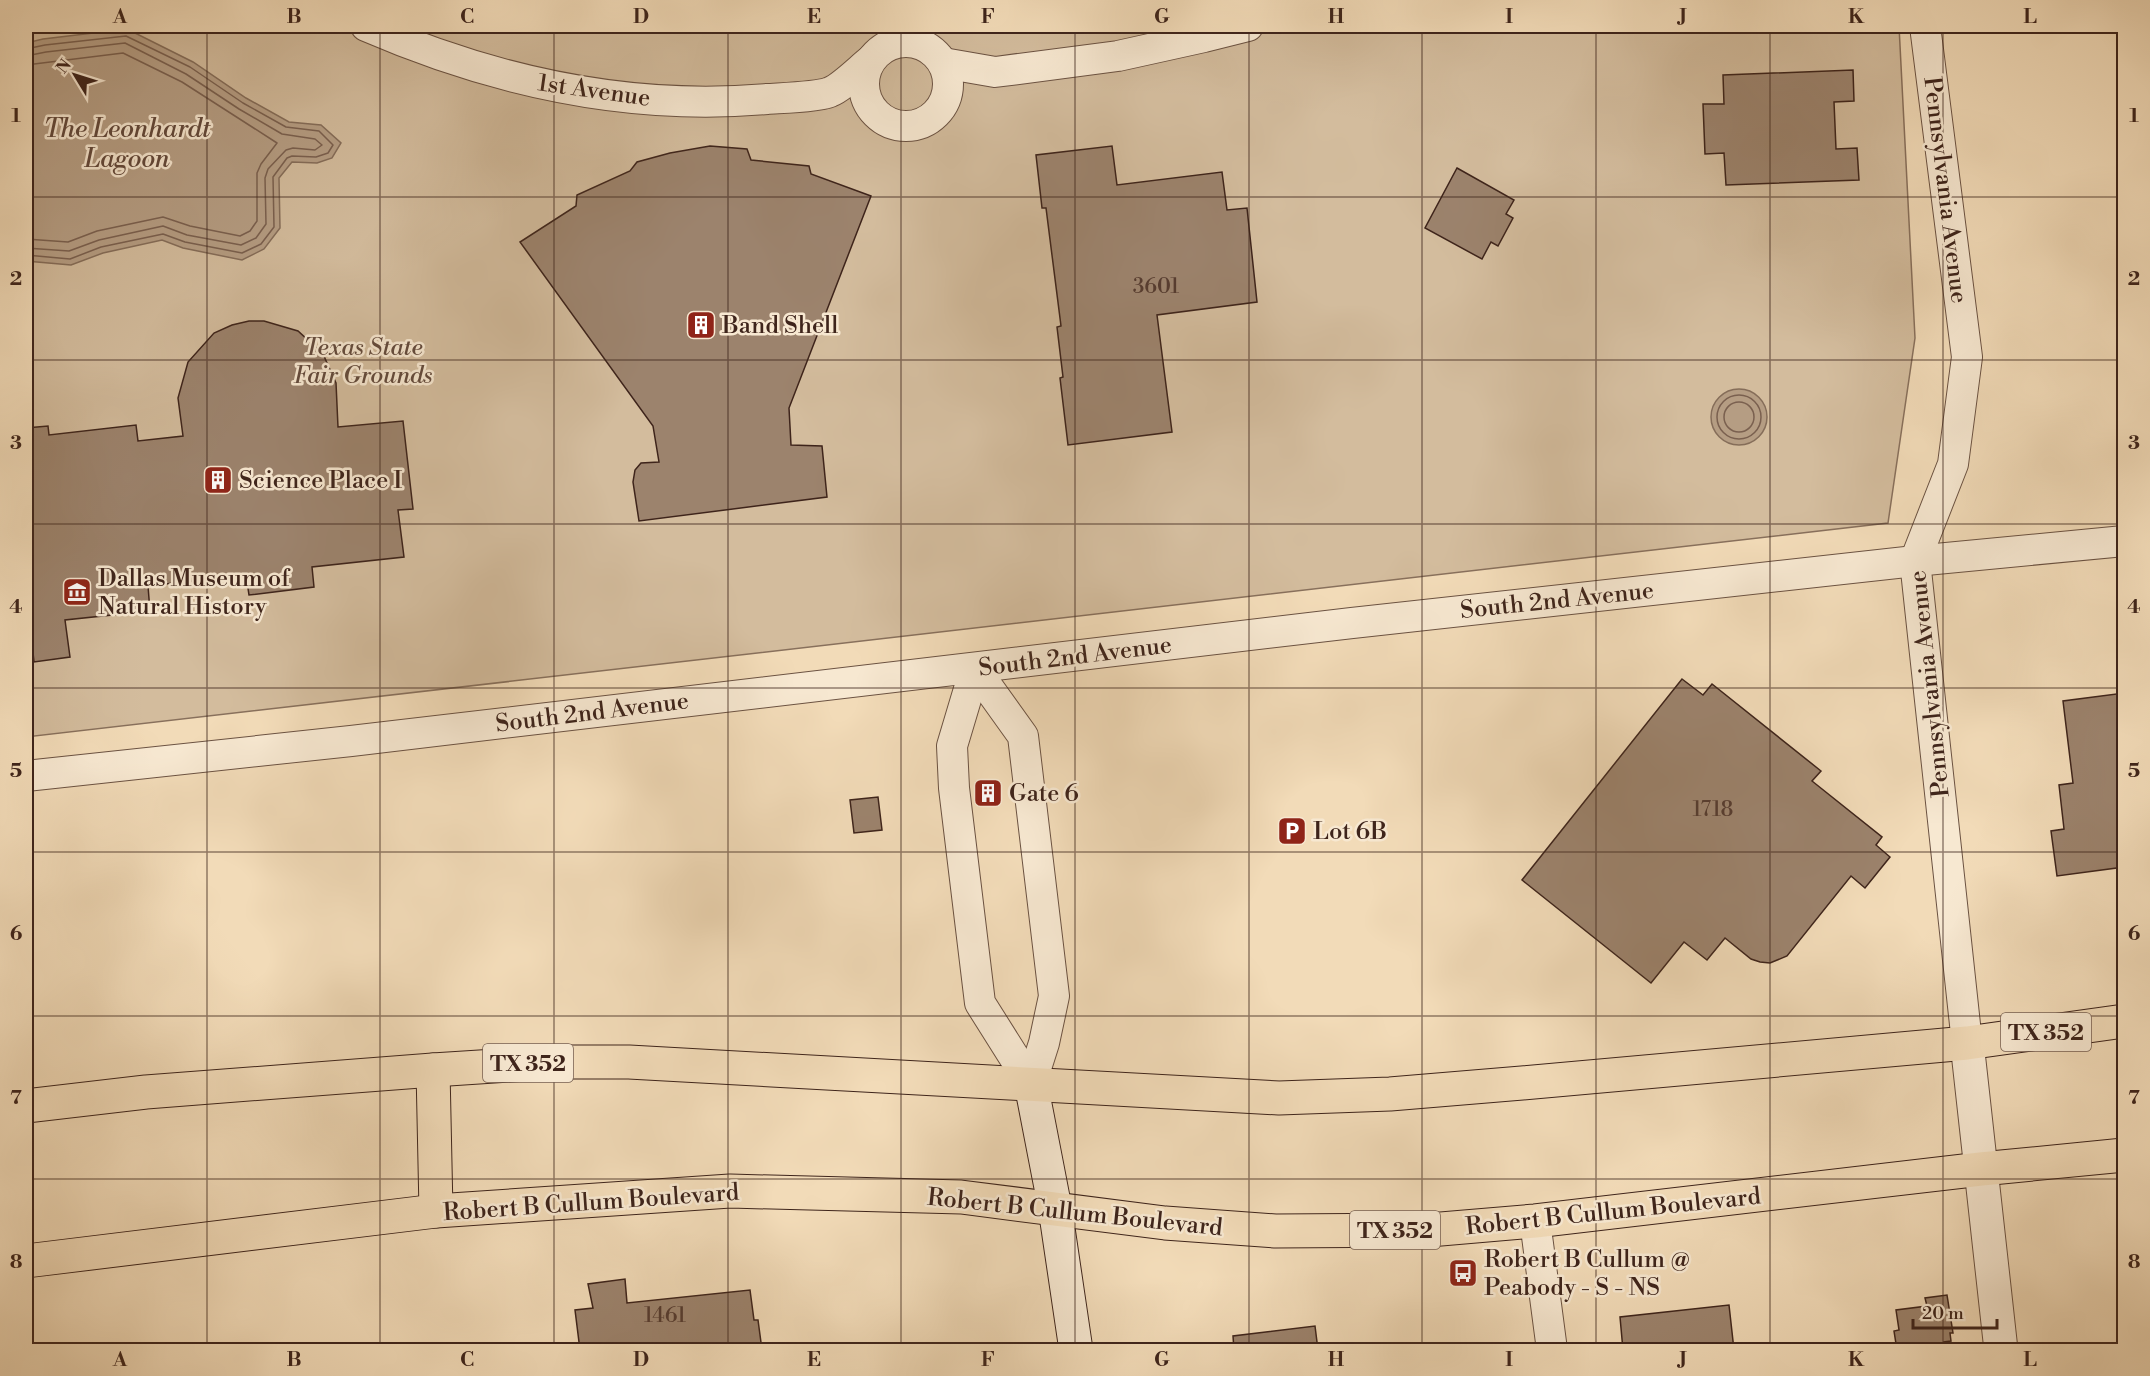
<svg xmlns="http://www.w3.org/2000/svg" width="2150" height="1376" font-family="'Libre Bodoni',serif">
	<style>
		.green { fill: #d3bc9d; stroke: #88705c; stroke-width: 1.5 }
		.water { fill: #b59d83; stroke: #856d59; stroke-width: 1.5 }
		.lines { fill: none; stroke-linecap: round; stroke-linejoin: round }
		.shore { stroke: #7a604f; stroke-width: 1.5 }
		.building { fill: #9c836d; stroke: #3e241b; stroke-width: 1.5 }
		.minor-casing { stroke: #6b5242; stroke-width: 32 }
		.tertiary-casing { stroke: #6b5242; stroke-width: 35 }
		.secondary-casing { stroke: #3e241b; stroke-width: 35 }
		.primary-casing { stroke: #3e241b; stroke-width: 35 }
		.minor { stroke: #f7e8d1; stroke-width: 30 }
		.tertiary { stroke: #f7e8d1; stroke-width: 33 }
		.secondary { stroke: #f7e8d1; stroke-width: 33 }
		.primary { stroke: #f2dbb8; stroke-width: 33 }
		.grid { fill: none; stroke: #3e241b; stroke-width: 1.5; stroke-opacity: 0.55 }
		.labels { text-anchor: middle; stroke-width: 5; stroke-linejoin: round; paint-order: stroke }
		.number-label { font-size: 21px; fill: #563c30 }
		.shield { fill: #f7e8d1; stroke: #765f52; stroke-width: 1.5 }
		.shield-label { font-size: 22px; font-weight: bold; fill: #3e241b }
		.street-label { font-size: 24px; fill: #3e241b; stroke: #f7e8d1 }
		.poi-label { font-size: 24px; fill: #3e241b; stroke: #f7e8d1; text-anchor: start }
		.park-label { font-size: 24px; font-style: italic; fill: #634a3c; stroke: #f7e8d1 }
		.water-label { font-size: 26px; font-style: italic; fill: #62483a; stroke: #f7e8d1 }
		.neatline { fill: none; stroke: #3e241b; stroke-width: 2 }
		.grid-label { font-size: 20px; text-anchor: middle; font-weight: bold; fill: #3e241b }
	</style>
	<rect width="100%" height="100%" fill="#f2dbb8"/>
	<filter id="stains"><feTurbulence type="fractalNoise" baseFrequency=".00333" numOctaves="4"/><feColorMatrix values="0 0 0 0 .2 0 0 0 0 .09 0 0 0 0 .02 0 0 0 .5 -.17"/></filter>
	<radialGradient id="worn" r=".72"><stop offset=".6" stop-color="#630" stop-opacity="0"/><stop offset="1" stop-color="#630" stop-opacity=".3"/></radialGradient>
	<polygon class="green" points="26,26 1899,26 1915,338 1888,523 26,737"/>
	<g class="water">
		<polygon points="127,29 193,62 246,98 289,122 321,125 341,143 332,158 317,163 292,162 279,178 280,228 264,249 242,260 183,248 162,240 103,253 71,265 26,261 26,43 43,39"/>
		<circle cx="1739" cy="417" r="28"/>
	</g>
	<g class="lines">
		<g class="shore">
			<polyline points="26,49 45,45 126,36 190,67 243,103 286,127 319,131 333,145 328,153 316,157 292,156 287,158 273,177 274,227 261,244 242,253 185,242 163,234 101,247 70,259 26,255"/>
			<polyline points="26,56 46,52 125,43 186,74 239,109 282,134 315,139 322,145 315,150 293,148 286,150 268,169 265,178 266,224 256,238 241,245 187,235 163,226 99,240 69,251 26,248"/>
			<polyline points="26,65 123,53 182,82 277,143 261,164 257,173 257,221 250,231 240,236 190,226 163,217 97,231 68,242 26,239"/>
			<circle cx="1739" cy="417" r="22"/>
			<circle cx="1739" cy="417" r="15"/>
		</g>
	</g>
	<g class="building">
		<polygon points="1853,70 1854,101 1834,102 1836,149 1857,148 1859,180 1726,185 1724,153 1705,154 1703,104 1724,104 1723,75"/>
		<polygon points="710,146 747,149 751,160 809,166 811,174 871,196 789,408 791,445 822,446 827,497 639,521 633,482 635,470 641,463 659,462 653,426 520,242 576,206 577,195 630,171 637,162 670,153"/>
		<polygon points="1112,146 1117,185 1222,172 1227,210 1247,208 1257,302 1157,315 1172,432 1068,445 1060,378 1063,377 1057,327 1061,326 1046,208 1042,208 1036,155"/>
		<polygon points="1457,168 1514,200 1506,214 1513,218 1498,246 1491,242 1482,259 1425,228"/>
		<polygon points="249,321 264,321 298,331 323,354 336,383 338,427 403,421 413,509 398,510 404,557 312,567 314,587 249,595 246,575 148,586 150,611 65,620 70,657 34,662 30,624 26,624 26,428 48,426 49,435 136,425 138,441 183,436 178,398 188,362 214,333 232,325"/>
		<polygon points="1682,679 1703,695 1712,684 1821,771 1812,781 1882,837 1876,845 1890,857 1865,888 1851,876 1787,956 1770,963 1760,962 1751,959 1725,938 1707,960 1684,942 1651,983 1522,880"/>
		<polygon points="2124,693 2124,867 2057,876 2051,831 2064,829 2059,785 2073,783 2063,701"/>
		<polygon points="878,797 882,830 854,833 850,800"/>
		<polygon points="625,1279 627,1303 750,1290 754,1320 758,1320 762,1350 580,1350 575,1310 593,1308 588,1284"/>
		<polygon points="1947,1295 1953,1333 1950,1333 1951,1341 1944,1342 1945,1350 1897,1350 1894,1331 1899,1330 1896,1310 1927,1306 1925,1298"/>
		<polygon points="1729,1305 1734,1350 1623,1350 1620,1317"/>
		<polygon points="1315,1326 1318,1350 1234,1350 1233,1336"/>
	</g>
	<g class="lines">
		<g class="minor-casing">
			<g id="minor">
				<path d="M366,26c127,55 262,85 401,73 13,-1 52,-2 63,-7 11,-4 30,-23 40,-31"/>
				<polyline points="1925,26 1967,357 1953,464 1915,561 1967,1043"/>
				<circle cx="906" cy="84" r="42"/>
				<polyline points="943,63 995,72 1118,56 1204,37 1248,26"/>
				<polyline points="975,669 1023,736 1054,996 1044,1043 1031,1084"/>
				<polyline points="975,669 952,746 954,788 980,1003 1031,1084"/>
				<polyline points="26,776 351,741 1352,623 1915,561 2124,541"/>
				<polyline points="1535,1221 1552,1350"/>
			</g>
		</g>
		<g class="tertiary-casing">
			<polyline id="tertiary" points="1967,1043 2001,1350"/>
		</g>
		<g class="secondary-casing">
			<polyline id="secondary" points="1031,1084 1055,1208 1076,1350"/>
		</g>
		<g class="primary-casing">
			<g id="primary">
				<polyline points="433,1070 436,1211"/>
				<polyline points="26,1106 146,1092 433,1070 556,1062 629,1062 1279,1098 1390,1094 1522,1083 1967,1043 2124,1021"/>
				<polyline points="26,1261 436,1211 730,1191 961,1197 1165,1223 1275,1231 1429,1230 1535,1221 1981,1169 2124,1155"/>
			</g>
		</g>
		<use href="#minor" class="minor"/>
		<use href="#tertiary" class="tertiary"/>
		<use href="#secondary" class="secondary"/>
		<use href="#primary" class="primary"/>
	</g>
	<path class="grid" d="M207,26v1324M380,26v1324M554,26v1324M728,26v1324M901,26v1324M1075,26v1324M1249,26v1324M1422,26v1324M1596,26v1324M1770,26v1324M1943,26v1324M26,197h2098M26,360h2098M26,524h2098M26,688h2098M26,852h2098M26,1016h2098M26,1179h2098"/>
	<defs>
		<g id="building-square" transform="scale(1.5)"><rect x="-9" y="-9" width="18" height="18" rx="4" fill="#8f2418" stroke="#f7e8d1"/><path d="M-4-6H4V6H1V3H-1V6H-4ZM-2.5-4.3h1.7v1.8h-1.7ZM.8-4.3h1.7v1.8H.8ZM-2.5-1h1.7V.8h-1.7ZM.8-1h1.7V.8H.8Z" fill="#fff"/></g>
		<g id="museum-square" transform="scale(1.5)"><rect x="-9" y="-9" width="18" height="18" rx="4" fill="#8f2418" stroke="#f7e8d1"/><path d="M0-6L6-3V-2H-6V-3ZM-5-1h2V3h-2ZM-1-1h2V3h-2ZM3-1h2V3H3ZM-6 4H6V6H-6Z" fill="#fff"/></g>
		<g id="parking-square" transform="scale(1.5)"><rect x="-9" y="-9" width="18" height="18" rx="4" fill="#8f2418" stroke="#f7e8d1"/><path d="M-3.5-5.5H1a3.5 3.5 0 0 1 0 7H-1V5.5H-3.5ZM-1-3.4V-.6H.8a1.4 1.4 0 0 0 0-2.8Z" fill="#fff"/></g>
		<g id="bus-square" transform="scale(1.5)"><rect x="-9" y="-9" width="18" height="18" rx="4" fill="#8f2418" stroke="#f7e8d1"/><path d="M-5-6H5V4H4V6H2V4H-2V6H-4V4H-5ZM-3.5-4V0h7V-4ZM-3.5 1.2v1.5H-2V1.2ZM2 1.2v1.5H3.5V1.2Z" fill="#fff"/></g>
	</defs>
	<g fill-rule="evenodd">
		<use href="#building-square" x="701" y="325"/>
		<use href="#building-square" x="218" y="480"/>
		<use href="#museum-square" x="77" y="592"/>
		<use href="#building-square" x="988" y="793"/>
		<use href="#parking-square" x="1292" y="831"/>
		<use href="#bus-square" x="1463" y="1273"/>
	</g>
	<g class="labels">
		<g class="number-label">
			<text x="1156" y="293">3601</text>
			<text x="1713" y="816">1718</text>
			<text x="665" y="1322">1461</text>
		</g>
		<g class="shield">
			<rect x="2001" y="1013" width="90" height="38" rx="4.5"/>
			<rect x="483" y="1044" width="90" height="38" rx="4.5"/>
			<rect x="1350" y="1211" width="90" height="38" rx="4.5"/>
		</g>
		<g class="shield-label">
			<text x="2046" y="1040">TX 352</text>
			<text x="528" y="1071">TX 352</text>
			<text x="1395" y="1238">TX 352</text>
		</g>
		<g class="street-label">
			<text transform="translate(594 90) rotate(8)" y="8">1st Avenue</text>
			<text transform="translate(1946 190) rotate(83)" y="8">Pennsylvania Avenue</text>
			<text transform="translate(1557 600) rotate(-6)" y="8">South 2nd Avenue</text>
			<text transform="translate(1075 656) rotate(-7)" y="8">South 2nd Avenue</text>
			<text transform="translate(1929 684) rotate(-96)" y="8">Pennsylvania Avenue</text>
			<text transform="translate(592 712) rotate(-7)" y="8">South 2nd Avenue</text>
			<text transform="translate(591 1202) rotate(-4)" y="8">Robert B Cullum Boulevard</text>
			<text transform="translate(1613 1211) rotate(-6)" y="8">Robert B Cullum Boulevard</text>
			<text transform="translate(1075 1212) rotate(6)" y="8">Robert B Cullum Boulevard</text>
		</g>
		<g class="poi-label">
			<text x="722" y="333">Band Shell</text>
			<text x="239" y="488">Science Place I</text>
			<text x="98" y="586">Dallas Museum of<tspan x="98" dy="28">Natural History</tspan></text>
			<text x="1009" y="801">Gate 6</text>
			<text x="1313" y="839">Lot 6B</text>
			<text x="1484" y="1267">Robert B Cullum @<tspan x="1484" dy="28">Peabody - S - NS</tspan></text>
		</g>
		<g class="park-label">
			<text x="363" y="355">Texas State<tspan x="363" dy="28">Fair Grounds</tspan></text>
		</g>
		<g class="water-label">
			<text x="127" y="137">The Leonhardt<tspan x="127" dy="30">Lagoon</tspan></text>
		</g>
	</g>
	<rect width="2150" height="1376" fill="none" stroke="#f2dbb8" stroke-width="66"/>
	<g transform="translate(75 75) rotate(308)" stroke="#f7e8d1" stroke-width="4.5" paint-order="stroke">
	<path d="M0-4.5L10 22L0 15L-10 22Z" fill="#3e241b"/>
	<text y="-9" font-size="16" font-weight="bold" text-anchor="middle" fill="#3e241b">N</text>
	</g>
	<path d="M1913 1319v9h84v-9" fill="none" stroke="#3e241b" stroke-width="3"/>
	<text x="1922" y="1319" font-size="18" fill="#3e241b" stroke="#f7e8d1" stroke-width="4.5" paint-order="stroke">20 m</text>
	<rect x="33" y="33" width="2084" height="1310" class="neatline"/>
	<g class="grid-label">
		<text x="120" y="23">A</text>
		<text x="294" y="23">B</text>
		<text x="467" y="23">C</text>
		<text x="641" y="23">D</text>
		<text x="814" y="23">E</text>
		<text x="988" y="23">F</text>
		<text x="1162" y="23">G</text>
		<text x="1336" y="23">H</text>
		<text x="1509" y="23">I</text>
		<text x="1683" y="23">J</text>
		<text x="1856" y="23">K</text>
		<text x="2030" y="23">L</text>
		<text x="16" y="122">1</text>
		<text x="2134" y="122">1</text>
		<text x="16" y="285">2</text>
		<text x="2134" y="285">2</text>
		<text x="16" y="449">3</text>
		<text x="2134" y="449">3</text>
		<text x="16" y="613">4</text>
		<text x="2134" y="613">4</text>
		<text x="16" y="777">5</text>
		<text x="2134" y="777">5</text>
		<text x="16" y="940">6</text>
		<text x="2134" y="940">6</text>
		<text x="16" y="1104">7</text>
		<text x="2134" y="1104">7</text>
		<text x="16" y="1268">8</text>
		<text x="2134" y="1268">8</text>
		<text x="120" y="1366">A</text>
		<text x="294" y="1366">B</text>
		<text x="467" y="1366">C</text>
		<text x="641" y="1366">D</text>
		<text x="814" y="1366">E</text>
		<text x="988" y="1366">F</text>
		<text x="1162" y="1366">G</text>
		<text x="1336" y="1366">H</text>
		<text x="1509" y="1366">I</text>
		<text x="1683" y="1366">J</text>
		<text x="1856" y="1366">K</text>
		<text x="2030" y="1366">L</text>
	</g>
	<rect width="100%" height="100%" filter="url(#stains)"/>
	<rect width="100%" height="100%" fill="url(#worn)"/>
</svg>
